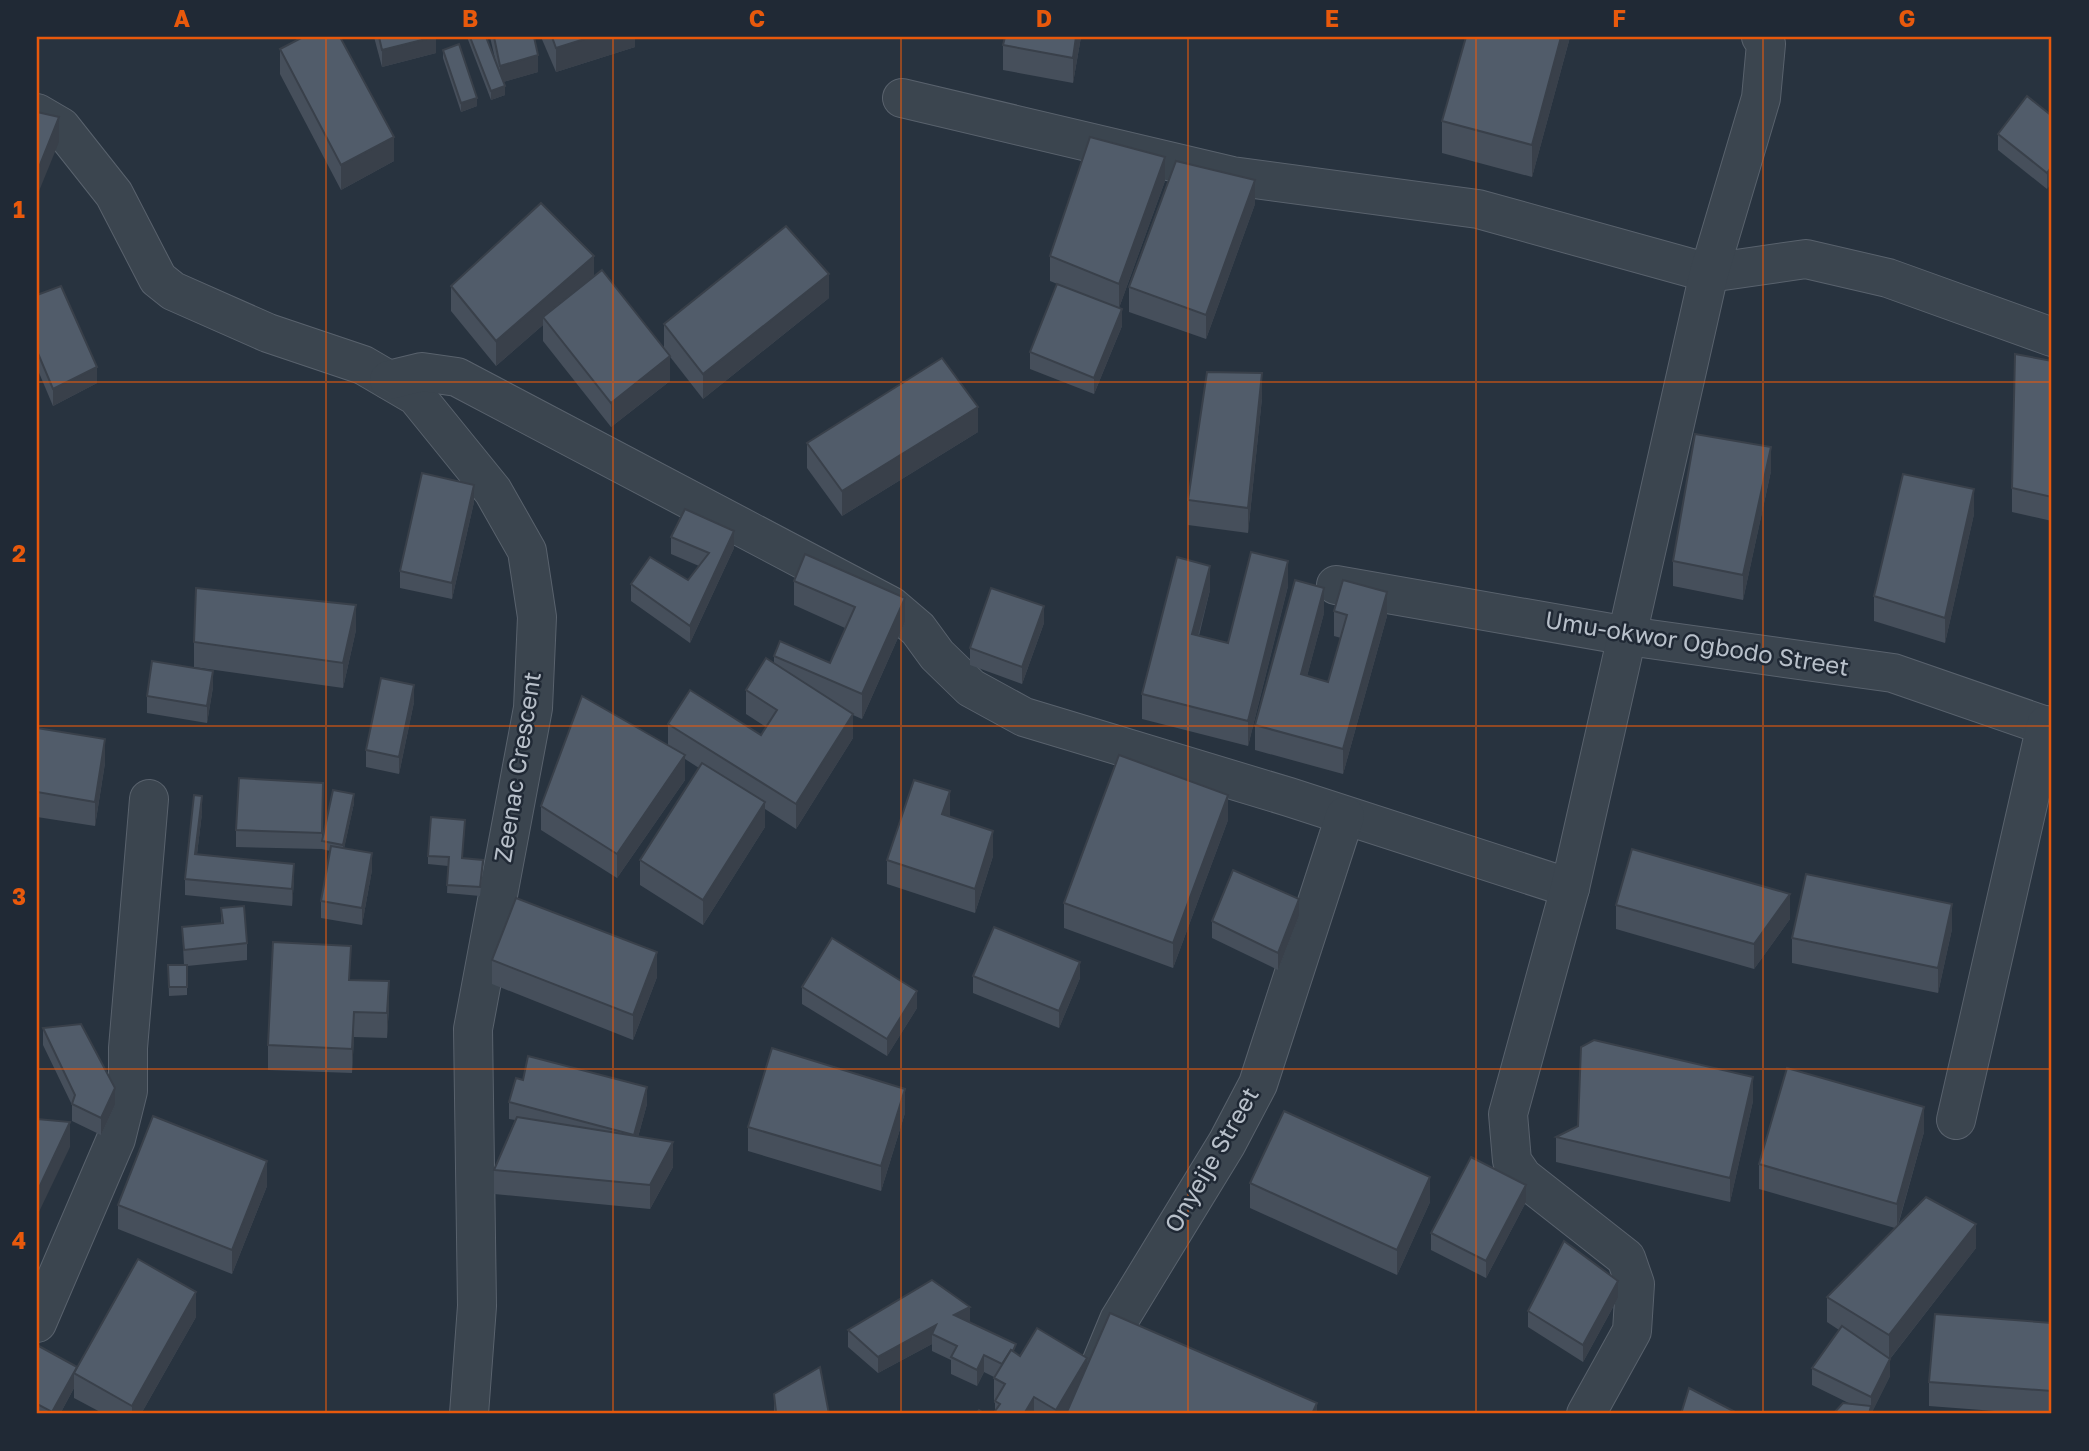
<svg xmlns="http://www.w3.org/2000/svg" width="2089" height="1451" font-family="'Golos Text',sans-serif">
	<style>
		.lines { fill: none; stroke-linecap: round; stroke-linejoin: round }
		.minor-casing { stroke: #59626d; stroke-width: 40 }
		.minor { stroke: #3b454f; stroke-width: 38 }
		.wall { fill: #464f5b }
		.shaded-wall { fill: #39404a }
		.building { fill: #515c6a; stroke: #39404a; stroke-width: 2 }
		.grid { fill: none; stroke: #e8590c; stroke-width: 2; stroke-opacity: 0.55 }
		.labels { text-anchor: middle; stroke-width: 5; stroke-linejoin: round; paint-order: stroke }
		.street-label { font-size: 24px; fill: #b8c0ca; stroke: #202935 }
		.neatline { fill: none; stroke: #e8590c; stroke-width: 2.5 }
		.grid-label { font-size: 23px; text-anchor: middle; font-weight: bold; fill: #e8590c }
	</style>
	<rect width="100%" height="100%" fill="#28333f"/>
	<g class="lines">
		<g class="minor-casing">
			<g id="minor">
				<polyline points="902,98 1232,176 1478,209 1709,273 1806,259 1888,278 2052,337"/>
				<polyline points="37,113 61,127 114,194 158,279 173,291 268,333 363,365 416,396 493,491 527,551 537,617 533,708 473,1029 477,1306 469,1414"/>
				<polyline points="389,380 422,372 457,377 891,606 918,629 937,655 971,688 1024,717 1289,797 1570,888"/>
				<polyline points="1336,585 1628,636 1893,673 2052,728"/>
				<polyline points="1956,1120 2046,725"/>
				<polyline points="37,1323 116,1139 128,1091 128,1048 149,799"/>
				<polyline points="1080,1414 1119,1320 1227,1143 1258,1084 1345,816"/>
				<polyline points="1586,1414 1632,1331 1635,1284 1626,1258 1523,1177 1512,1161 1508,1114 1570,888 1709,273 1761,98 1766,44 1761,37"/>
			</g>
		</g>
		<use href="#minor" class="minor"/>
	</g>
	<g class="wall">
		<polygon points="374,37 436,37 436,53 382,67"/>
		<polygon points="467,37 486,37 496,63 490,37 534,37 538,72 503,82 505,95 491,100"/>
		<polygon points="541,37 635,37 635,47 556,72"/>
		<polygon points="1081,37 1073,83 1003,70 1003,45"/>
		<polygon points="1466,37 1570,37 1532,177 1442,153 1442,121"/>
		<polygon points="280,49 394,161 341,190 280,74"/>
		<polygon points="443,50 477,106 461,112 443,58"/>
		<polygon points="2052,116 2047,189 1998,150 1998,134"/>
		<polygon points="1165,181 1119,308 1122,326 1094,394 1030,369 1030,352 1112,306 1050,281 1050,256"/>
		<polygon points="1255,204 1206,339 1129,312 1129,287"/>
		<polygon points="594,277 670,381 611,427 543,341 543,325 496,366 451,311 451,286"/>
		<polygon points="37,295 97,383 53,406 37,368"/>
		<polygon points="829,298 703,399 664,349 664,324"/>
		<polygon points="2052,361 2052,521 2012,512 2012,488"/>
		<polygon points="1262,398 1248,533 1188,525 1188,500"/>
		<polygon points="978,432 842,516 807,468 807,443"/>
		<polygon points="1771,471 1743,600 1673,586 1673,561"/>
		<polygon points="474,502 452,599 400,588 400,571"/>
		<polygon points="1974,514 1945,643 1874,621 1874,596"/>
		<polygon points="671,537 734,548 690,643 631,601 631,584 688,580 699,566 671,554"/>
		<polygon points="794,581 905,622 862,719 853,715 853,738 796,829 765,809 765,827 703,925 640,885 640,860 699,768 685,759 685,780 617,878 541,830 541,806 668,746 668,724 761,735 766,727 746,714 746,690 774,663 774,656 830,663 845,628 794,605"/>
		<polygon points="1288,586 1248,746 1142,719 1142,694 1210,590 1199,636 1228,643"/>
		<polygon points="1334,611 1387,616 1343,774 1255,750 1255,725 1324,613 1307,676 1328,682 1341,638 1334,636"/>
		<polygon points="1044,623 1022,684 970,665 970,648"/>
		<polygon points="356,630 343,688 194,667 194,642"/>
		<polygon points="213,687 207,723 147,713 147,696"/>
		<polygon points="414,702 399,774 366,767 366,750"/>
		<polygon points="37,728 105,763 95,826 37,817"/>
		<polygon points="323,783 322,840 354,803 344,848 372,870 362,925 321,918 321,901 330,851 322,849 236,847 236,830"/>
		<polygon points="202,813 197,854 294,881 292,906 185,895 185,879"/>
		<polygon points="949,817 993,856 975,913 887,884 887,860"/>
		<polygon points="1228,820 1173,968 1064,928 1064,903"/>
		<polygon points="465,828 462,858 483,868 480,896 447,893 448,866 428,864 428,856"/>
		<polygon points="1616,905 1790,919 1754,969 1616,929"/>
		<polygon points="221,908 247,943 247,960 187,966 187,995 169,996 168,965 184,965 182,927 221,923"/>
		<polygon points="1299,916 1278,970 1212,938 1212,921"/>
		<polygon points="1952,929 1938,993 1792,963 1792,938"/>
		<polygon points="492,960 657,977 633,1040 492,984"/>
		<polygon points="973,976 1080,978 1059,1028 973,993"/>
		<polygon points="351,980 389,1006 387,1038 354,1037 352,1073 268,1070 268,1045"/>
		<polygon points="802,987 917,1008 887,1056 802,1004"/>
		<polygon points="43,1028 115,1105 101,1135 72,1121 72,1105 43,1045"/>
		<polygon points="1753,1101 1730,1202 1556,1162 1556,1137"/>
		<polygon points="509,1102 647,1104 638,1137 673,1167 650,1209 494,1194 494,1170 515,1120 509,1119"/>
		<polygon points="905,1113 881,1191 748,1151 748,1127"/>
		<polygon points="1924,1132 1898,1226 1976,1248 1890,1359 1890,1376 1871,1414 1812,1385 1812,1368 1839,1330 1827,1322 1827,1297 1895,1228 1759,1189 1759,1164"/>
		<polygon points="1250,1183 1430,1202 1397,1275 1250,1208"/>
		<polygon points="267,1186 232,1274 118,1229 118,1205"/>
		<polygon points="1526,1202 1486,1278 1431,1250 1431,1233"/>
		<polygon points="1618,1298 1583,1362 1528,1327 1528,1311"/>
		<polygon points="196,1317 141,1414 104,1414 74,1398 74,1388 60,1414 37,1414 37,1345 77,1369"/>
		<polygon points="970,1323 1020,1356 1087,1366 1317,1414 993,1414 995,1412 995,1403 994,1402 994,1377 984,1372 977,1386 951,1374 951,1360 932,1351 932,1344 878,1373 848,1347 848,1330"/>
		<polygon points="2052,1323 2052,1414 2035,1414 1929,1406 1929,1382"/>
		<polygon points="774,1394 829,1414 774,1414"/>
	</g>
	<g class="shaded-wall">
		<polygon points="436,37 436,53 382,67 382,50"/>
		<polygon points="591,37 635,37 635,47 556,72 556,48"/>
		<polygon points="1076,37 1081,37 1073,83 1073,58"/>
		<polygon points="1561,37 1570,37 1532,177 1532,145"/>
		<polygon points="538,55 538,72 500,83 500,66"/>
		<polygon points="505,86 505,95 491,100 491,91"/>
		<polygon points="477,98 477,106 461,112 461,103"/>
		<polygon points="59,117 59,142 37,196 37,172"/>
		<polygon points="394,137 394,161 341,190 341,165"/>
		<polygon points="1165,157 1165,181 1119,308 1119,284"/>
		<polygon points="2052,166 2052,183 2047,189 2047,173"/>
		<polygon points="1255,180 1255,204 1206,339 1206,315"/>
		<polygon points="594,256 594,280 543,317 543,325 496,366 496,341"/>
		<polygon points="829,274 829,298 703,399 703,374"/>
		<polygon points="1122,309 1122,326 1094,394 1094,378"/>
		<polygon points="670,356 670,381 611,427 611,403"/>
		<polygon points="97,367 97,383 53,406 53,389"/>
		<polygon points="1262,373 1262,398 1248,533 1248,508"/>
		<polygon points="978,407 978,432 842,516 842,491"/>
		<polygon points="1771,447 1771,471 1743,600 1743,575"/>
		<polygon points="474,485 474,502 452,599 452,583"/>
		<polygon points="1974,489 1974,514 1945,643 1945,618"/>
		<polygon points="734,531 734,548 690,643 690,626"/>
		<polygon points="1288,561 1288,586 1248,746 1248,721"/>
		<polygon points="1210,566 1210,590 1192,659 1192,634"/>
		<polygon points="1324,588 1324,613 1301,699 1301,674"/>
		<polygon points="1387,592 1387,616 1343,774 1343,749"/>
		<polygon points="905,598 905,622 862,719 862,694"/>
		<polygon points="356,605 356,630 343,688 343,663"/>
		<polygon points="1044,606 1044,623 1022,684 1022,667"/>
		<polygon points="213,671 213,687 207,723 207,706"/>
		<polygon points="414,685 414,702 399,774 399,757"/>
		<polygon points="853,714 853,738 796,829 796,804"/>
		<polygon points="105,739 105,763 95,826 95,802"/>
		<polygon points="685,755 685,780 617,878 617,854"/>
		<polygon points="950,791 950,816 942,839 942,814"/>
		<polygon points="354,794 354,803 343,854 343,845"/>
		<polygon points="1228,795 1228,820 1173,968 1173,943"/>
		<polygon points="202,796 202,813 195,871 195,854"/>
		<polygon points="765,802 765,827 703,925 703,900"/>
		<polygon points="993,831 993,856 975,913 975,889"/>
		<polygon points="372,853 372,870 362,925 362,908"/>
		<polygon points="294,864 294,881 292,906 292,889"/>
		<polygon points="1790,894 1790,919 1754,969 1754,944"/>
		<polygon points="1299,899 1299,916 1278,970 1278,953"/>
		<polygon points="1952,904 1952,929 1938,993 1938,968"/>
		<polygon points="657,952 657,977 633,1040 633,1015"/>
		<polygon points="1080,962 1080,978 1059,1028 1059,1011"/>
		<polygon points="389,981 389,1006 387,1038 387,1013"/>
		<polygon points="917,991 917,1008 887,1056 887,1039"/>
		<polygon points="354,1012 354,1037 352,1073 352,1049"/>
		<polygon points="1753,1077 1753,1101 1730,1202 1730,1178"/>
		<polygon points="647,1087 647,1104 634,1152 634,1135"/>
		<polygon points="115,1088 115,1105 101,1135 101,1118"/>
		<polygon points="905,1089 905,1113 881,1191 881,1166"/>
		<polygon points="1924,1107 1924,1132 1897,1228 1897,1204"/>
		<polygon points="70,1122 70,1147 37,1216 37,1192"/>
		<polygon points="673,1142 673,1167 650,1209 650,1185"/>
		<polygon points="267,1161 267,1186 232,1274 232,1250"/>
		<polygon points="1430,1177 1430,1202 1397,1275 1397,1250"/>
		<polygon points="1526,1185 1526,1202 1486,1278 1486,1261"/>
		<polygon points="1976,1224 1976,1248 1889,1360 1889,1335"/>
		<polygon points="1618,1281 1618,1298 1583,1362 1583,1345"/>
		<polygon points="196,1292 196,1317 141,1414 132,1414 132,1406"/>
		<polygon points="970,1307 970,1323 954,1315"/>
		<polygon points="936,1325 932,1334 932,1344 878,1373 878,1357"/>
		<polygon points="984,1355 984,1372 977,1386 977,1370"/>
		<polygon points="1087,1358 1087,1383 1068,1414 1056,1414 1056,1410"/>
		<polygon points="1890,1359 1890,1376 1871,1414 1869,1414 1871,1406 1871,1397"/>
		<polygon points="77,1367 77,1374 74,1373 74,1388 60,1414 52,1414 52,1412"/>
		<polygon points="1034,1397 1034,1414 1024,1414"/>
		<polygon points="1317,1403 1317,1414 1312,1414"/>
	</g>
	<g class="building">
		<polygon points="303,37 340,37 394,137 341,165 280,49"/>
		<polygon points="379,37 434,37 382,50"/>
		<polygon points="470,37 486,37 505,86 491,91"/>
		<polygon points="494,37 534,37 538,55 500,66"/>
		<polygon points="552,37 591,37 556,48"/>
		<polygon points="1005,37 1076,37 1073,58 1003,45"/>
		<polygon points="1466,37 1561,37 1532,145 1442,121"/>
		<polygon points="459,44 477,98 461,103 443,50"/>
		<polygon points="2027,96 2052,116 2052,166 2047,173 1998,134"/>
		<polygon points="37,112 59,117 37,172"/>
		<polygon points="1090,137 1165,157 1119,284 1050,256"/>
		<polygon points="1176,161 1255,180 1206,315 1129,287"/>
		<polygon points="541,203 594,256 496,341 451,286"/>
		<polygon points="786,226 829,274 703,374 664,324"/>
		<polygon points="602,270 670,356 611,403 543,317"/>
		<polygon points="1057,284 1122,309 1094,378 1030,352"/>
		<polygon points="61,286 97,367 53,389 37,351 37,295"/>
		<polygon points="2015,354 2052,361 2052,497 2012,488"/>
		<polygon points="942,358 978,407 842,491 807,443"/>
		<polygon points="1207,372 1262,373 1248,508 1188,500"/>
		<polygon points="1695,434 1771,447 1743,575 1673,561"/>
		<polygon points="422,473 474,485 452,583 400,571"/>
		<polygon points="1903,474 1974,489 1945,618 1874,596"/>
		<polygon points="685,509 734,531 690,626 631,584 650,557 688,580 709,553 671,537"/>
		<polygon points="1251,552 1288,561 1248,721 1142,694 1177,557 1210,566 1192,634 1228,643"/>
		<polygon points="805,554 905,598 862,694 774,656 780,641 830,663 855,607 794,581"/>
		<polygon points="1295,580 1324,588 1301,674 1328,682 1347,615 1334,611 1343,580 1387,592 1343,749 1255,725"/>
		<polygon points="196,588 356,605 343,663 194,642"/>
		<polygon points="991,588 1044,606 1022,667 970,648"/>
		<polygon points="766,658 853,714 796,804 668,724 690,690 761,735 777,710 746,690"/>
		<polygon points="152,661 213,671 207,706 147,696"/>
		<polygon points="381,678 414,685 399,757 366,750"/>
		<polygon points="582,696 685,755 617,854 541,806"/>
		<polygon points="37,728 105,739 95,802 37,792"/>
		<polygon points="1119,755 1228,795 1173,943 1064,903"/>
		<polygon points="702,763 765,802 703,900 640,860"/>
		<polygon points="239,778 323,783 322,833 236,830"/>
		<polygon points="914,780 950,791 942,814 993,831 975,889 887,860"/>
		<polygon points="333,790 354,794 343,845 322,841"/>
		<polygon points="194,795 202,796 195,854 294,864 292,889 185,879"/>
		<polygon points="431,817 465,820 462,858 483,860 480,887 447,885 449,857 428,856"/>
		<polygon points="331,846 372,853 362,908 321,901"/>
		<polygon points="1632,849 1790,894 1754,944 1616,905"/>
		<polygon points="1233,870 1299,899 1278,953 1212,921"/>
		<polygon points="1806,874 1952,904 1938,968 1792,938"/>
		<polygon points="516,898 657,952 633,1015 492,960"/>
		<polygon points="244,906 247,943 184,950 182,927 223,923 221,908"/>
		<polygon points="994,927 1080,962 1059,1011 973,976"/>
		<polygon points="832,938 917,991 887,1039 802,987"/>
		<polygon points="273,942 351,946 349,980 389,981 387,1013 354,1012 352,1049 268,1045"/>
		<polygon points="168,965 187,965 187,987 169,987"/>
		<polygon points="81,1024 115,1088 101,1118 72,1104 75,1095 43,1028"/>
		<polygon points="1594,1040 1753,1077 1730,1178 1556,1137 1578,1126 1581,1047"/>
		<polygon points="772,1048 905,1089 881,1166 748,1127"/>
		<polygon points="528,1056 647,1087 634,1135 509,1102 516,1078 523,1080"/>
		<polygon points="1787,1068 1924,1107 1897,1204 1759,1164"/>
		<polygon points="1284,1111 1430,1177 1397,1250 1250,1183"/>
		<polygon points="153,1116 267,1161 232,1250 118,1205"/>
		<polygon points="517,1117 673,1142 650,1185 494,1170"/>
		<polygon points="37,1119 70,1122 37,1192"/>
		<polygon points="1471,1157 1526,1185 1486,1261 1431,1233"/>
		<polygon points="1926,1197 1976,1224 1889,1335 1827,1297"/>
		<polygon points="1564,1241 1618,1281 1583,1345 1528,1311"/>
		<polygon points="138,1259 196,1292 132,1406 74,1373"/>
		<polygon points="932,1280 970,1307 954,1315 1016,1344 1013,1351 1011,1350 1002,1364 984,1355 977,1370 951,1357 957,1346 932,1334 936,1325 878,1357 848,1330"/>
		<polygon points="1110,1313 1317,1403 1312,1414 1066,1414"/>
		<polygon points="1935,1314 2052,1323 2052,1391 1929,1382"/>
		<polygon points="1842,1326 1890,1359 1871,1397 1812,1368"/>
		<polygon points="1037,1328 1087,1358 1056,1410 1034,1397 1024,1414 993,1414 1000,1404 995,1401 1005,1384 994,1378 1011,1350 1020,1356"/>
		<polygon points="37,1345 77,1367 52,1412 37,1404"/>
		<polygon points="820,1367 829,1414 805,1414 776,1412 774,1394"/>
		<polygon points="1689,1388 1739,1414 1681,1414"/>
		<polygon points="1843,1403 1871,1406 1869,1414 1833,1414"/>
		<polygon points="979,1410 985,1414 976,1414"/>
	</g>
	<path class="grid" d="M326,37v1377M613,37v1377M901,37v1377M1188,37v1377M1476,37v1377M1763,37v1377M37,382h2015M37,726h2015M37,1069h2015"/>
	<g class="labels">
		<g class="street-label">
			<text transform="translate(1697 644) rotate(9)" y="8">Umu-okwor Ogbodo Street</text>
			<text transform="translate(518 767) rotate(-81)" y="8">Zeenac Crescent</text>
			<text transform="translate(1212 1160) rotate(-60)" y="8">Onyeije Street</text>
		</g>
	</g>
	<rect width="2089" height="1451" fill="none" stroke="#202935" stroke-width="77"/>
	<rect x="38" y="38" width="2012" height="1374" class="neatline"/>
	<g class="grid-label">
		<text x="182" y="27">A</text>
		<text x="470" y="27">B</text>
		<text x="757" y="27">C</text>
		<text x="1044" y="27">D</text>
		<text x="1332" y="27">E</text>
		<text x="1619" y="27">F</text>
		<text x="1907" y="27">G</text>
		<text x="19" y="218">1</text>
		<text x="19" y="562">2</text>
		<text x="19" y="905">3</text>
		<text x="19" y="1249">4</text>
	</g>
</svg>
